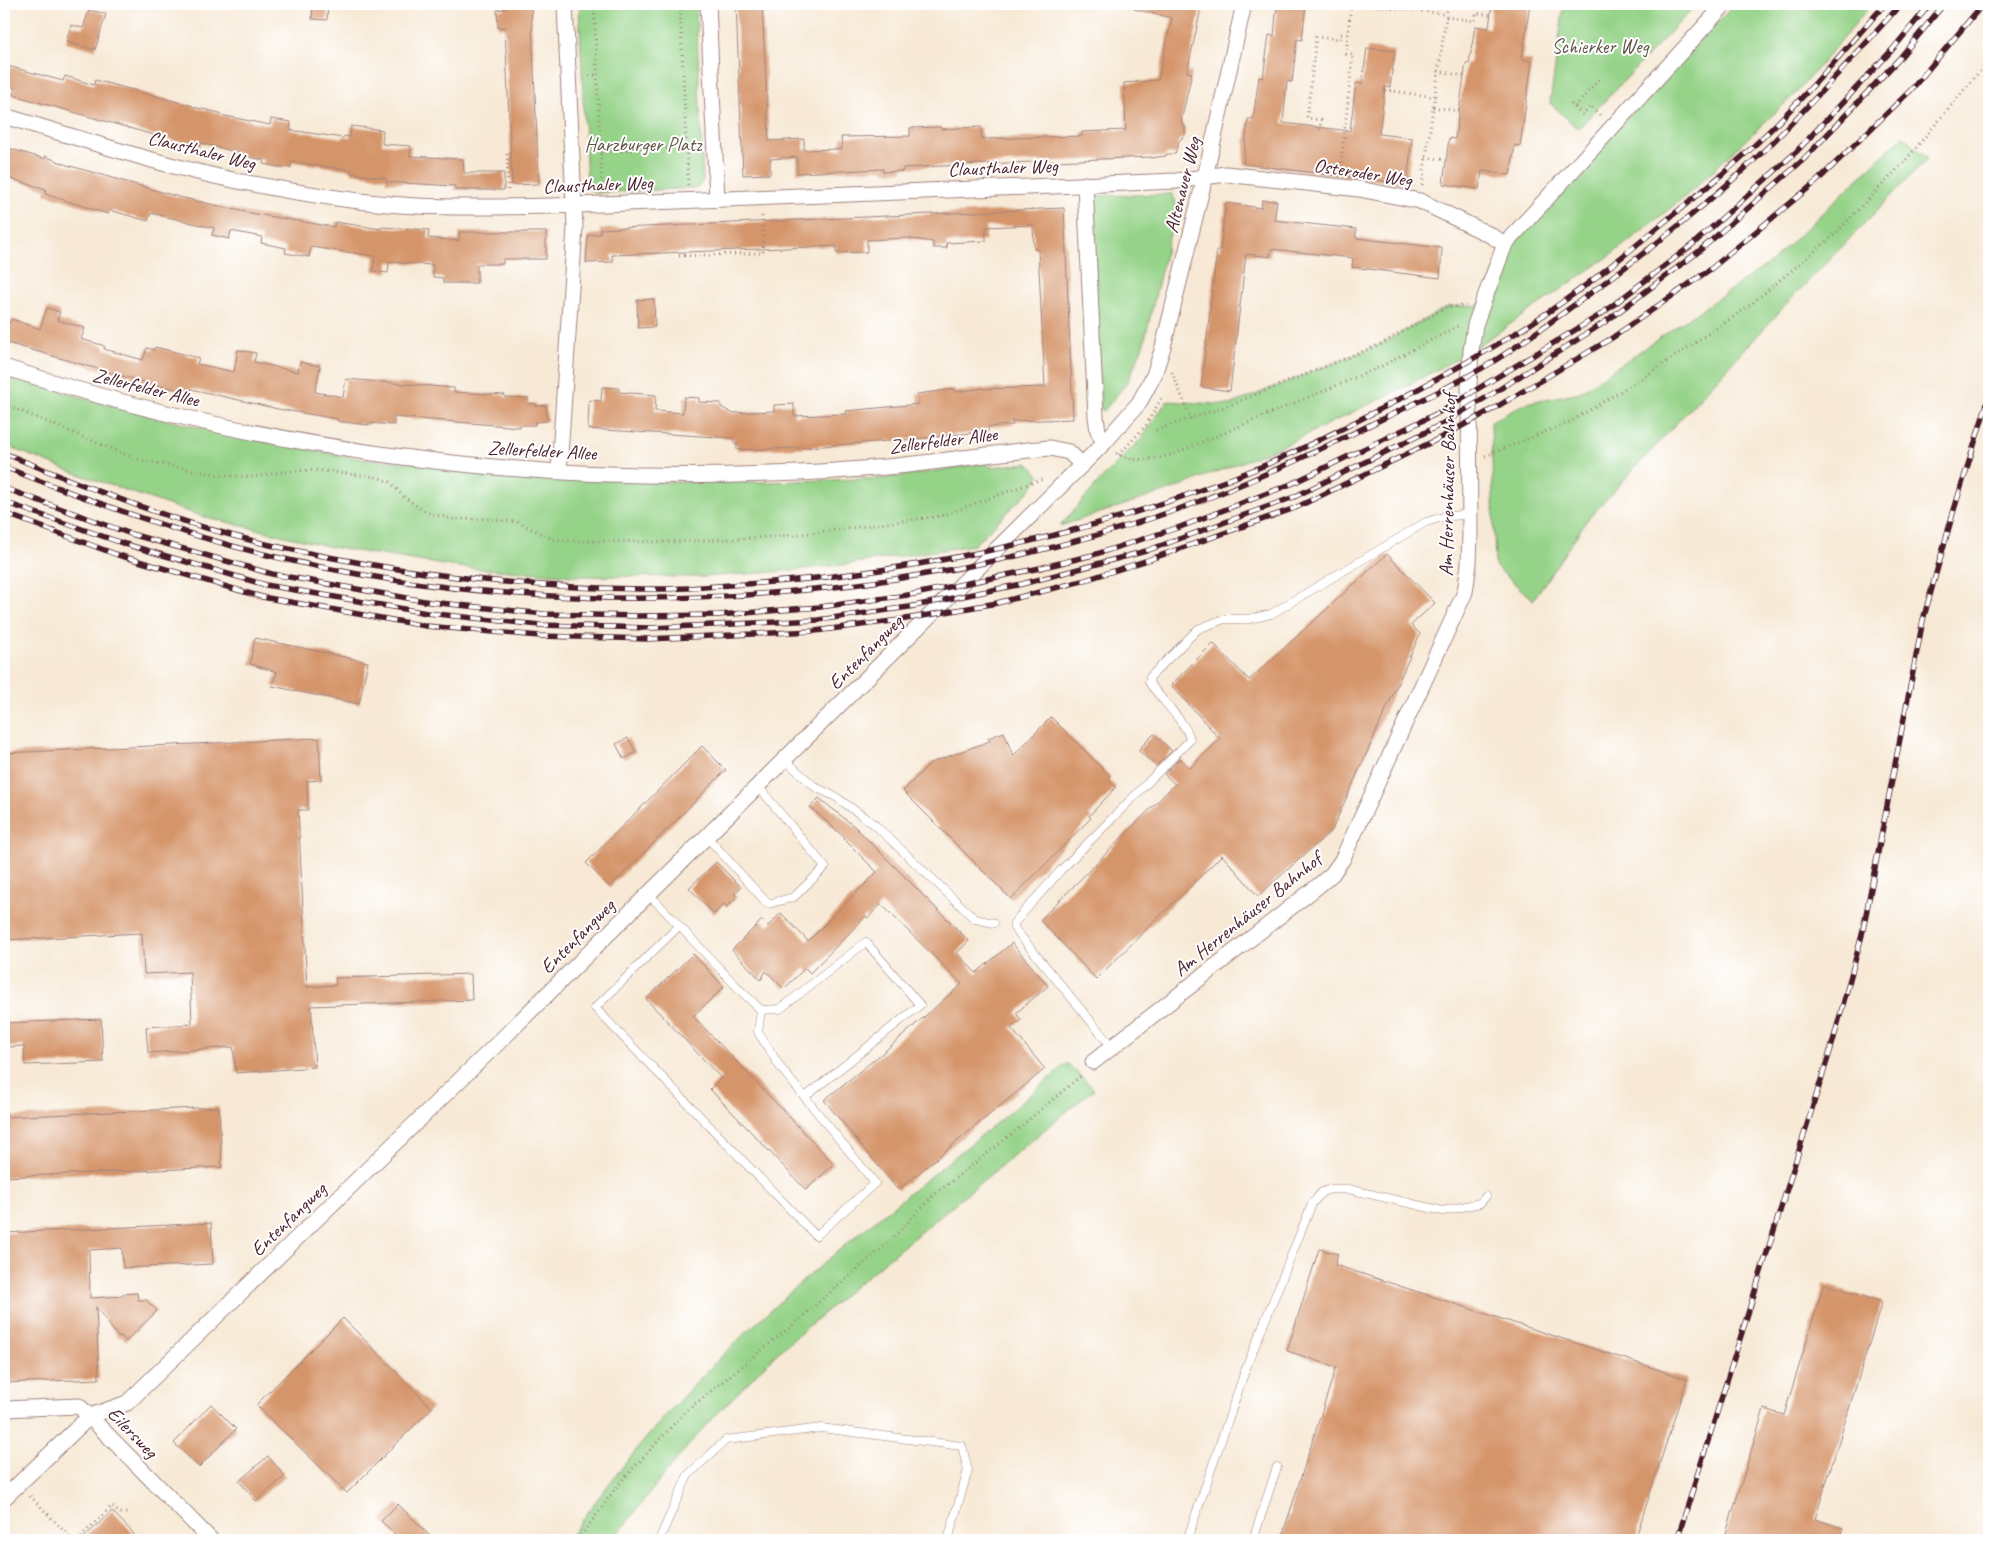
<svg xmlns="http://www.w3.org/2000/svg" width="1993" height="1544" font-family="Caveat,sans-serif">
	<style>
		.green { fill: #95d388; stroke: #70795a }
		.building { fill: #d5956b }
		.lines { fill: none; stroke-linecap: round; stroke-linejoin: round }
		.service-casing { stroke: #a08480; stroke-width: 9 }
		.minor-casing { stroke: #a08480; stroke-width: 17 }
		.path { stroke: #a08480; stroke-width: 3; stroke-dasharray: 1 4; stroke-linecap: butt }
		.service { stroke: #fff; stroke-width: 8 }
		.minor { stroke: #fff; stroke-width: 15 }
		.rail-casing { stroke: #4a1f2b; stroke-width: 5.5 }
		.rail { stroke: #fff; stroke-width: 4; stroke-dasharray: 11; stroke-linecap: butt }
		.labels { text-anchor: middle; stroke-width: 4; stroke-linejoin: round; paint-order: stroke }
		.park-label { font-size: 20px; fill: #605547; stroke: #fff }
		.street-label { font-size: 20px; fill: #4a1f2b; stroke: #fff }
	</style>
	<rect width="100%" height="100%" fill="#fff"/>
	<filter id="ink" filterUnits="userSpaceOnUse"><feTurbulence type="fractalNoise" baseFrequency=".02" numOctaves="2"/><feDisplacementMap in="SourceGraphic" scale="10" xChannelSelector="R" yChannelSelector="G"/><feConvolveMatrix kernelMatrix="1 2 1 2 8 2 1 2 1" color-interpolation-filters="sRGB"/></filter>
	<filter id="wash" filterUnits="userSpaceOnUse"><feTurbulence type="fractalNoise" baseFrequency=".0096" numOctaves="4" result="noise"/><feDisplacementMap in="SourceGraphic" scale="20" xChannelSelector="R" yChannelSelector="G"/><feGaussianBlur stdDeviation="1.12" result="paint"/><feColorMatrix in="noise" values="0 0 0 0 0 0 0 0 0 0 0 0 0 0 0 0 0 1.4 0 .05"/><feComposite in="paint" operator="in"/></filter>
	<g filter="url(#wash)">
		<rect width="100%" height="100%" fill="#f7e9d5"/>
		<g class="green">
			<polygon points="579,4 696,4 703,181 697,188 594,193 587,186"/>
			<polygon points="1564,4 1697,4 1578,129 1550,103"/>
			<polygon points="1735,4 1859,4 1867,10 1797,92 1687,195 1611,255 1471,351 1405,387 1285,445 1170,490 1060,526 1106,474 1141,439 1167,401 1230,405 1381,344 1447,307 1482,305 1505,244"/>
			<polygon points="1903,136 1928,158 1795,295 1587,520 1533,600 1495,566 1491,422 1526,403 1580,392 1771,262"/>
			<polygon points="1172,194 1177,204 1144,343 1128,381 1104,411 1101,410 1092,196"/>
			<polygon points="4,375 149,416 255,440 363,459 661,482 770,482 888,478 987,463 991,467 1028,463 1039,475 1031,489 974,545 842,565 774,572 702,577 577,576 457,567 331,547 201,516 72,472 4,445"/>
			<path d="M1067,1063l27,26 -239,197 -82,71 -68,69 -33,39 -59,75h-45c57,-82 123,-158 197,-225 96,-89 204,-165 302,-252z"/>
		</g>
		<g id="blocks">
			<g class="building">
				<polygon points="313,4 328,4 327,20 312,19"/>
				<polygon points="504,4 531,4 539,184 512,185 505,27 498,28 497,10 505,9"/>
				<polygon points="736,4 762,4 769,141 804,139 804,150 842,149 841,137 910,136 910,128 941,127 941,129 981,127 982,139 1082,136 1082,132 1126,130 1124,83 1158,80 1172,18 1134,9 1135,4 1202,4 1187,72 1192,73 1181,121 1185,127 1185,135 1179,141 1175,154 1166,154 1166,156 1151,158 1151,157 1126,158 961,165 903,168 903,171 883,172 883,169 797,173 797,157 770,159 770,174 743,175"/>
				<polygon points="1277,4 1306,4 1302,40 1297,39 1292,82 1287,81 1283,123 1350,131 1356,83 1362,84 1367,48 1395,51 1390,87 1385,87 1379,134 1412,138 1407,184 1243,164 1248,119 1253,119 1259,77 1263,78 1269,35 1274,36"/>
				<polygon points="1492,4 1530,4 1522,59 1532,61 1520,146 1515,145 1510,175 1482,171 1479,189 1443,184 1449,138 1455,139 1466,63 1469,64 1475,26 1489,28"/>
				<polygon points="89,10 106,14 95,50 66,42 71,25 83,28"/>
				<polygon points="4,65 63,81 65,76 94,85 95,80 193,106 193,107 220,113 220,115 270,125 271,119 291,122 290,130 343,138 344,136 350,137 351,126 383,130 382,144 411,146 410,156 463,159 464,173 504,173 504,190 455,190 455,186 386,182 386,179 384,178 351,173 351,170 292,162 291,167 284,166 284,168 263,164 264,160 239,155 240,153 201,143 200,146 175,141 13,95 15,88 4,83"/>
				<polygon points="4,147 45,159 45,156 67,165 179,197 250,213 334,227 335,222 381,229 381,227 429,230 428,238 459,241 459,232 546,232 546,259 503,259 503,264 477,264 477,283 443,283 443,278 433,277 433,265 389,262 388,273 373,271 375,256 311,247 309,257 285,253 286,248 261,243 262,237 231,231 229,239 212,235 214,228 151,213 148,221 109,210 108,214 45,194 46,189 4,177"/>
				<polygon points="1262,200 1277,201 1274,220 1356,229 1356,238 1442,248 1440,278 1352,267 1353,258 1271,249 1270,257 1246,254 1230,391 1201,387 1217,250 1220,250 1226,203 1261,208"/>
				<polygon points="1064,208 1073,419 1012,421 1013,425 988,427 988,432 971,434 971,433 915,439 796,448 737,450 737,444 734,444 733,438 588,429 589,400 601,401 602,387 619,388 619,392 656,395 655,411 683,413 684,397 699,398 699,402 721,403 721,407 732,413 774,411 774,405 794,404 794,416 847,414 846,411 919,404 917,394 955,389 955,392 984,388 984,389 1045,387 1038,249 1034,249 1033,225 986,227 986,241 946,243 947,248 933,248 933,242 906,238 867,240 867,252 836,253 836,246 785,248 612,255 613,262 586,263 588,235 600,234 600,229"/>
				<polygon points="654,299 655,327 638,328 637,300"/>
				<polygon points="47,308 60,312 57,320 85,328 81,339 102,345 105,347 104,349 143,360 147,348 154,350 155,347 199,358 197,364 234,372 238,350 256,353 254,362 298,372 300,362 320,366 315,392 343,397 346,379 454,388 454,392 505,395 504,397 528,398 528,403 536,404 536,406 546,405 547,421 535,422 535,425 520,425 520,427 394,417 394,425 369,423 369,425 352,423 337,421 338,419 278,409 191,389 191,392 154,385 4,342 4,333 7,322 10,323 12,319 40,329"/>
				<polygon points="1387,554 1435,603 1411,625 1420,634 1332,830 1258,896 1222,855 1096,979 1040,920 1175,784 1164,774 1180,758 1190,768 1220,739 1171,685 1213,643 1249,680"/>
				<polygon points="255,638 368,662 359,704 272,686 277,672 250,664"/>
				<polygon points="1051,717 1111,777 1108,780 1116,787 1089,816 1091,818 1011,899 903,791 930,763 990,741 988,738 1004,732 1013,756"/>
				<polygon points="1154,734 1172,751 1156,766 1138,750"/>
				<polygon points="319,738 321,780 307,781 308,810 298,810 307,987 336,985 335,978 471,974 472,1000 311,1006 315,1067 236,1073 233,1047 148,1053 146,1027 192,1024 190,972 144,974 142,933 4,940 4,753"/>
				<polygon points="628,738 636,752 624,759 616,744"/>
				<polygon points="702,746 726,770 610,887 586,863"/>
				<polygon points="819,798 855,827 969,941 957,953 976,973 1012,943 1048,986 1016,1013 1021,1020 1011,1028 1045,1069 898,1190 824,1100 885,1051 962,984 881,904 868,918 866,916 810,973 805,968 784,989 766,971 761,980 732,950 762,920 768,926 781,913 808,941 877,872 844,839 845,838 810,807"/>
				<polygon points="716,862 741,887 734,894 737,897 727,907 724,904 714,914 689,888"/>
				<polygon points="693,954 724,987 693,1016 834,1164 806,1190 710,1089 721,1078 646,999"/>
				<polygon points="101,1019 103,1062 25,1065 24,1046 4,1047 4,1023"/>
				<polygon points="219,1107 222,1167 4,1177 4,1117"/>
				<polygon points="211,1223 213,1264 123,1268 122,1248 89,1250 90,1298 122,1296 122,1294 137,1293 138,1300 146,1300 157,1311 126,1341 121,1336 119,1338 96,1307 99,1379 4,1383 4,1233"/>
				<polygon points="1319,1249 1338,1254 1335,1265 1687,1379 1635,1540 1281,1540 1336,1367 1287,1351"/>
				<polygon points="1824,1284 1882,1302 1815,1519 1843,1528 1839,1540 1724,1540 1764,1409 1784,1415"/>
				<polygon points="343,1318 432,1408 347,1493 256,1405"/>
				<polygon points="211,1404 236,1429 199,1467 174,1443"/>
				<polygon points="268,1456 285,1476 256,1501 239,1481"/>
				<polygon points="398,1504 434,1540 401,1540 381,1521"/>
				<polygon points="112,1511 134,1534 128,1540 81,1540"/>
			</g>
		</g>
	</g>
	<g filter="url(#ink)">
		<use href="#blocks" fill-opacity="0" stroke="#a08480" stroke-width="1"/>
		<g class="lines">
			<g class="service-casing">
				<g id="service">
					<polyline points="784,759 815,787 836,797 875,825 975,919 994,923"/>
					<polyline points="706,836 768,904 794,897 825,867 757,785"/>
					<polyline points="648,893 740,990 761,1010 780,1009 866,942 920,1005 805,1097"/>
					<polyline points="679,926 595,1008 816,1236 875,1183 780,1067 758,1032 761,1010"/>
					<path d="M1112,1047l-98,-119v-5l47,-53 129,-130c-2,-16 -31,-42 -41,-58l1,-5 48,-48 26,-10h25l22,-5 155,-92 17,-5 27,-3"/>
					<polyline points="659,1540 688,1475 726,1440 821,1428 962,1446 968,1470 948,1540"/>
					<polyline points="1187,1540 1246,1368 1312,1204 1322,1192 1331,1189 1348,1189 1443,1211 1480,1203 1486,1196"/>
					<polyline points="1253,1540 1277,1467"/>
				</g>
			</g>
			<g class="minor-casing">
				<g id="minor">
					<polyline points="708,4 717,199"/>
					<path d="M4,116c76,22 152,48 229,64 59,12 124,23 184,26 46,2 91,1 136,0l623,-25 50,-7 133,15 61,12 70,34 15,9"/>
					<polyline points="1085,184 1096,417 1098,431 1104,443"/>
					<path d="M4,367c246,80 506,117 766,107 42,-1 85,-4 127,-8 51,-5 102,-14 153,-18l19,4 13,13"/>
					<polyline points="559,471 575,227 565,4"/>
					<polyline points="1093,1062 1318,886 1332,874 1342,860 1465,592 1469,564 1470,534 1469,386 1471,351 1475,325 1482,305 1505,244 1725,4"/>
					<polyline points="4,1409 79,1406 211,1540"/>
					<polyline points="4,1498 90,1416 127,1403 500,1041 1104,443 1139,403 1154,375 1163,347 1205,177 1244,4"/>
				</g>
			</g>
			<g class="path">
				<polyline points="594,4 602,188"/>
				<polyline points="680,4 688,185"/>
				<polyline points="1362,4 1446,14"/>
				<polyline points="1446,17 1475,21 1476,13 1491,15"/>
				<polyline points="1438,71 1464,76"/>
				<polyline points="584,76 597,75"/>
				<polyline points="1385,90 1435,97"/>
				<polyline points="1571,104 1583,115 1590,106 1601,116"/>
				<polyline points="1433,107 1459,111"/>
				<polyline points="1575,107 1601,77"/>
				<polyline points="1320,130 1321,120 1307,118 1316,37 1340,39 1341,34 1348,35"/>
				<polyline points="601,152 687,147"/>
				<polyline points="507,154 508,191"/>
				<polyline points="1426,157 1446,160"/>
				<polyline points="1340,173 1353,55 1346,54 1351,4"/>
				<polyline points="1422,185 1448,4"/>
				<polyline points="679,256 763,253 762,213"/>
				<polyline points="1172,372 1191,419"/>
				<polyline points="4,404 136,459 219,475 253,477 290,471 315,470 377,477 390,482 404,497 426,512 452,519 488,519 517,522 553,539 571,541 671,542 754,538 796,535 941,516 1039,480 1045,480"/>
				<polyline points="1156,430 1230,405 1381,344 1447,307 1466,306"/>
				<path d="M1116,453c18,11 39,6 58,1l204,-86 82,-43"/>
				<polyline points="1119,455 1146,425 1162,397"/>
				<polyline points="1485,456 1570,422 1641,379 1745,309 1831,238 1905,161 1989,60"/>
				<polyline points="30,1496 73,1540"/>
				<polyline points="77,1540 112,1506 119,1513 129,1513"/>
				<polyline points="578,1540 618,1485 685,1412 788,1329 890,1241 934,1195 1008,1137 1083,1074"/>
			</g>
			<use href="#service" class="service"/>
			<use href="#minor" class="minor"/>
			<g class="rail-casing">
				<g id="rail">
					<path d="M4,453c86,36 175,71 266,92 122,27 247,43 372,44 35,1 70,-3 104,-5 175,-11 355,-51 517,-118 45,-19 88,-42 131,-64 58,-31 117,-63 170,-101 34,-24 67,-51 99,-78 32,-26 65,-52 95,-81 45,-43 86,-91 127,-138"/>
					<path d="M4,467c85,33 170,65 259,87 293,72 628,55 913,-44 70,-25 136,-56 202,-89 38,-18 76,-36 113,-58 29,-18 58,-40 86,-60 67,-49 136,-102 195,-160 45,-45 87,-92 129,-139"/>
					<polyline points="4,488 131,534 272,574 430,602 544,614 638,616 719,615 820,607 915,594 1040,568 1093,555 1180,527 1291,484 1436,414 1600,315 1692,245 1796,152 1892,50 1930,4"/>
					<polyline points="4,502 125,544 266,585 427,613 540,625 651,628 818,620 909,607 1022,584 1146,551 1294,497 1438,426 1492,394 1605,322 1698,252 1803,160 1899,59 1944,4"/>
					<polyline points="4,513 118,555 262,597 426,626 540,636 648,639 815,631 900,620 997,603 1082,581 1148,560 1295,508 1438,439 1493,409 1612,338 1712,268 1817,181 1911,90 1983,4"/>
					<polyline points="1677,1540 1832,1045 1862,935 1923,620 1953,513 1989,397"/>
				</g>
			</g>
			<use href="#rail" class="rail"/>
		</g>
	</g>
	<g class="labels">
		<g class="park-label">
			<text x="1600" y="53">Schierker Weg</text>
			<text x="643" y="151">Harzburger Platz</text>
		</g>
		<g class="street-label">
			<text transform="translate(202 150) rotate(14)" y="7">Clausthaler Weg</text>
			<text transform="translate(1003 167) rotate(-2)" y="7">Clausthaler Weg</text>
			<text transform="translate(1363 172) rotate(9)" y="7">Osteroder Weg</text>
			<text transform="translate(598 184) rotate(-2)" y="7">Clausthaler Weg</text>
			<text transform="translate(1182 185) rotate(-76)" y="7">Altenauer Weg</text>
			<text transform="translate(146 387) rotate(14)" y="7">Zellerfelder Allee</text>
			<text transform="translate(943 440) rotate(-7)" y="7">Zellerfelder Allee</text>
			<text transform="translate(542 450) rotate(3)" y="7">Zellerfelder Allee</text>
			<text transform="translate(1447 485) rotate(-89)" y="7">Am Herrenhäuser Bahnhof</text>
			<text transform="translate(865 652) rotate(-45)" y="7">Entenfangweg</text>
			<text transform="translate(1247 914) rotate(-39)" y="7">Am Herrenhäuser Bahnhof</text>
			<text transform="translate(577 936) rotate(-45)" y="7">Entenfangweg</text>
			<text transform="translate(288 1219) rotate(-44)" y="7">Entenfangweg</text>
			<text transform="translate(133 1432) rotate(46)" y="7">Eilersweg</text>
		</g>
	</g>
	<rect width="1993" height="1544" fill="none" stroke="#fff" stroke-width="20"/>
</svg>
